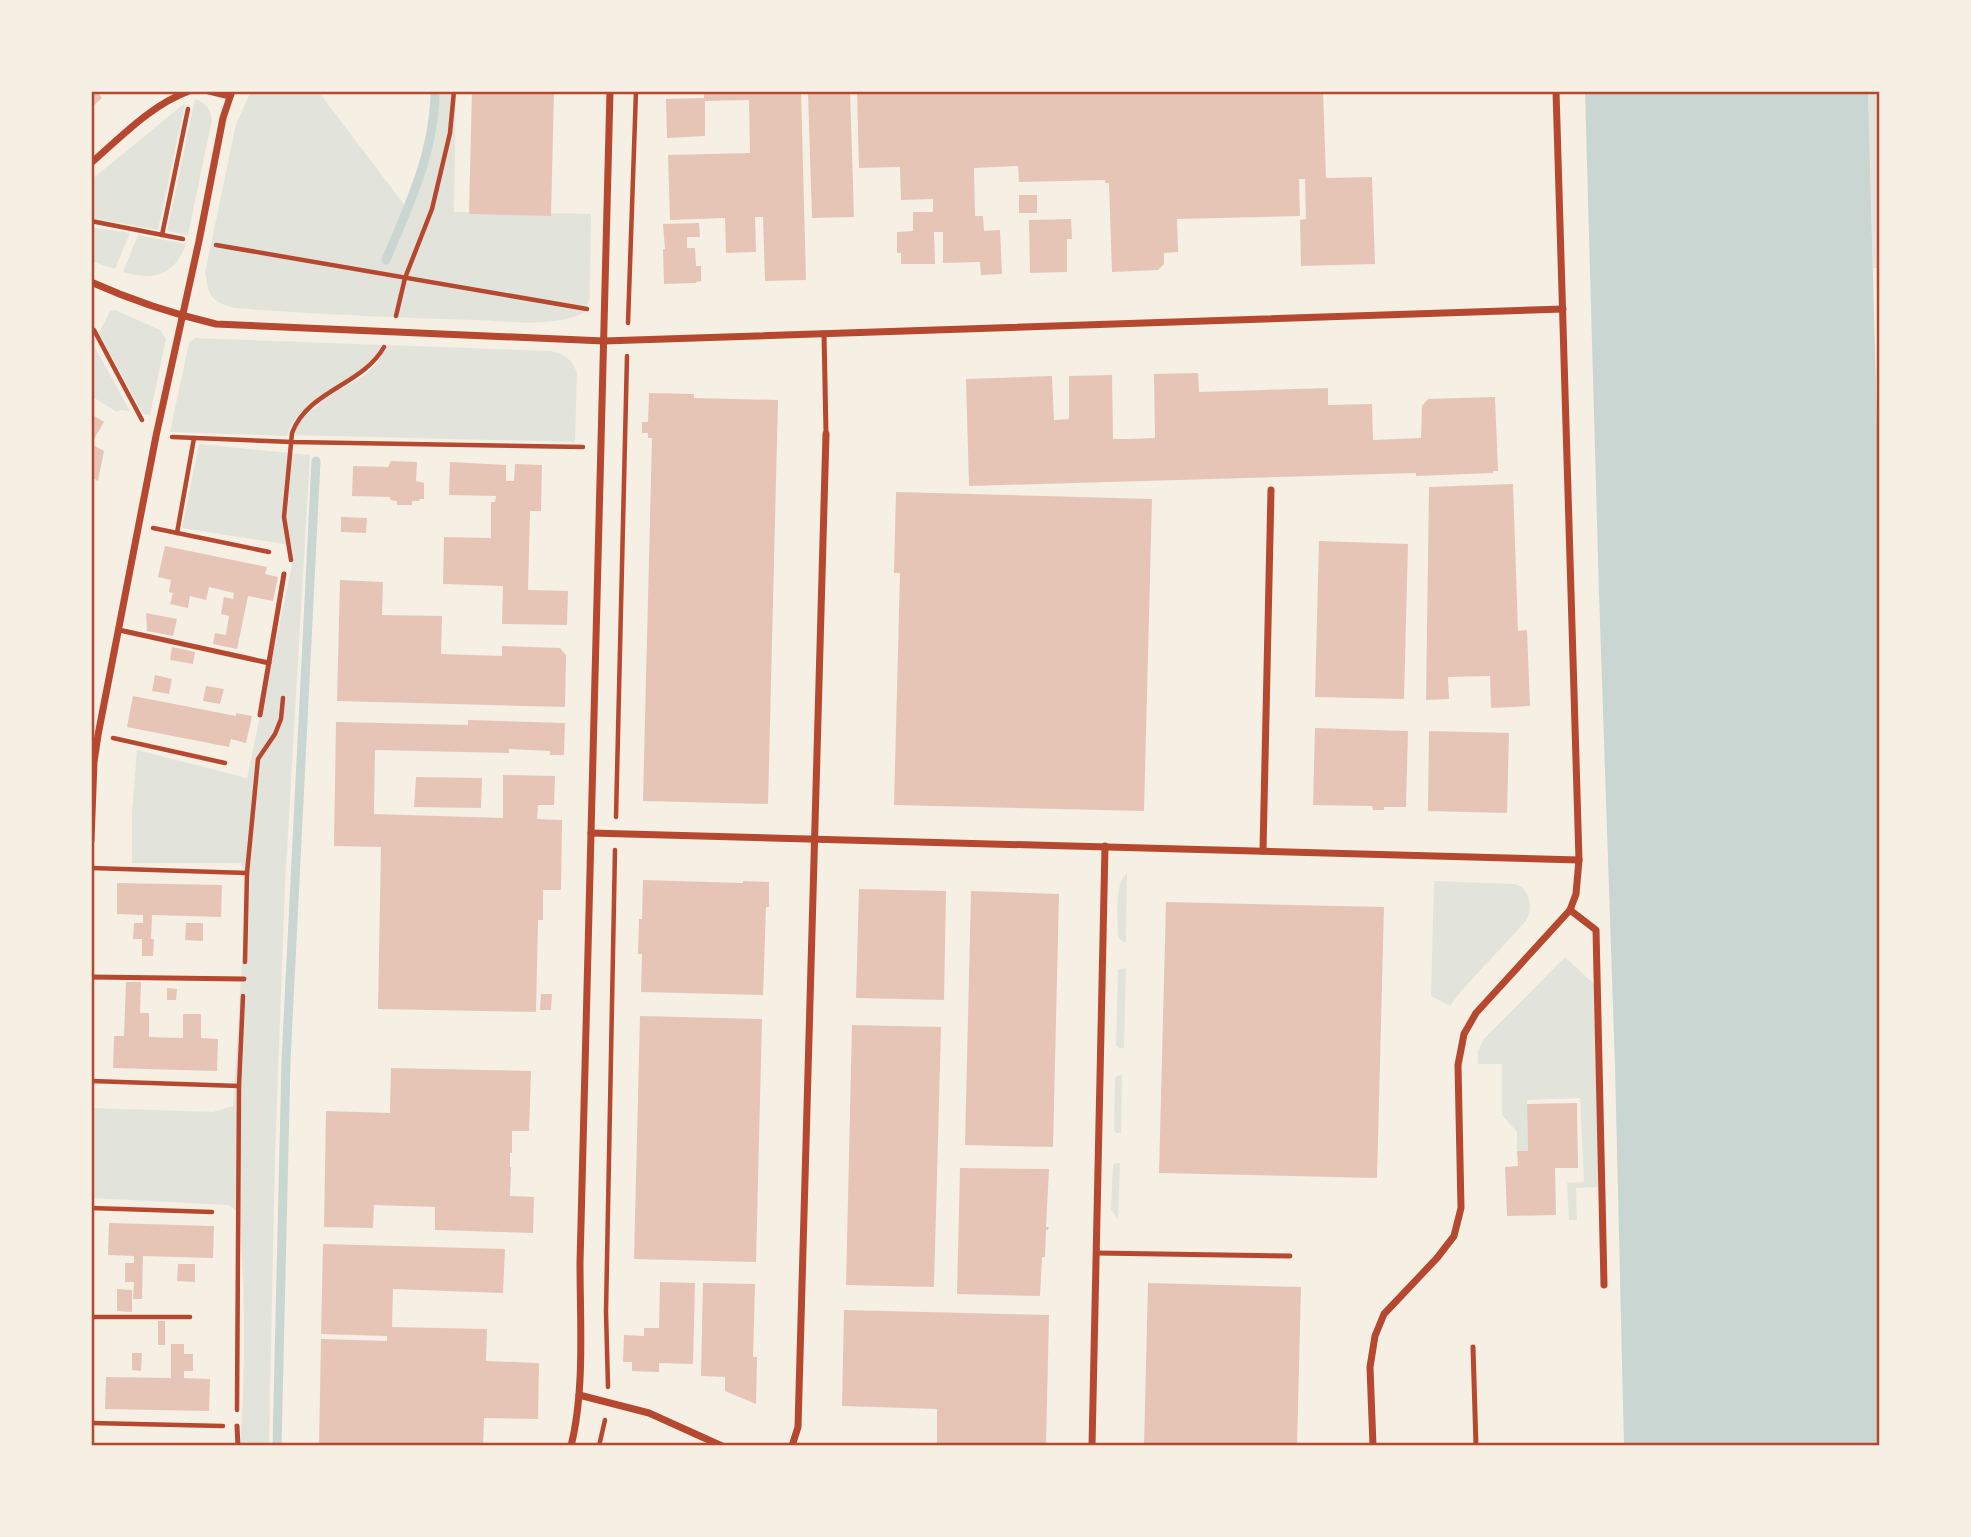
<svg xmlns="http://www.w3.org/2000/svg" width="1971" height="1537" font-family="'Fira Sans',sans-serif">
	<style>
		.green { fill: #e2e4dc }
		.water { fill: #c9d6d2 }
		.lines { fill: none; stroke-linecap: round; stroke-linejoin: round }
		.stream { stroke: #c9d6d2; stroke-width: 9 }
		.building { fill: #e6c5b7 }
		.path { stroke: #b5482f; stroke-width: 4.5 }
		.service { stroke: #b5482f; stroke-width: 5 }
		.minor { stroke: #b5482f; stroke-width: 7 }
		.neatline { fill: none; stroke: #b5482f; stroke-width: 2.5 }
	</style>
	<rect width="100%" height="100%" fill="#f6efe4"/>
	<g class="green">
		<path d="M251,91h67l88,116c14,-36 22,-77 26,-116h24l-2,121 137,2 -1,84 -5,14c-28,16 -79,9 -111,8 -80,-2 -160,-6 -240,-12 -25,-8 -24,-10 -29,-35l31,-149z"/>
		<polygon points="1868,91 1880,91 1880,268 1873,268"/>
		<path d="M195,99c11,4 14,9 17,20l-24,116 -21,-4z"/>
		<polygon points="185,103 158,230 91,218 91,180"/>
		<polygon points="91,227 130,233 115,269 91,261"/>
		<path d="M138,235l48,9c-12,32 -32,37 -63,28z"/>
		<polygon points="115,310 160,330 166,339 150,415 143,414 99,333 110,311"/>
		<path d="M195,338l187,7c-21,41 -80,45 -95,91l-117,-4 19,-89z"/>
		<polygon points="93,344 130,411 121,410 117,412 91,396 91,348"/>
		<polygon points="387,345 551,351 561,354 571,361 577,372 575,442 293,435 300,421 326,398 364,376 377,363"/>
		<path d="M199,444l111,11 -25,430 -10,270 -6,291h-29c6,-75 5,-159 -1,-234l-11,-7 -137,-7 2,-90 120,4 20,-6 14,-227 -6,-16h-109v-52l5,-61 110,28 45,-213 -2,-20 -108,-17z"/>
		<path d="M1127,873l-1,69h-3l-5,-6c0,-17 -4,-53 9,-63z"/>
		<path d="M1434,881l81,3 7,3c9,11 11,21 4,34l-64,69 -12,16 -19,-10z"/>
		<polygon points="1565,957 1594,984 1599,1187 1576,1188 1577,1220 1569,1220 1567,1183 1584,1182 1580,1098 1527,1100 1528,1151 1517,1151 1517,1132 1502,1115 1502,1064 1478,1064 1478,1052 1483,1040"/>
		<polygon points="1126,968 1124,1048 1119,1048 1116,1045 1118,971 1119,969"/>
		<polygon points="1122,1075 1121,1133 1116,1133 1114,1129 1115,1078 1117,1076"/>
		<polygon points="1120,1163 1118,1220 1111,1209 1113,1166 1114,1164"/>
	</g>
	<polygon class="water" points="1585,91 1868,91 1880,536 1880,1446 1624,1446 1615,1066 1599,593"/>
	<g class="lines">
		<g class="stream">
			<path d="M386,260c23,-55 49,-109 49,-169"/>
			<polyline points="277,1446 286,1061 316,461"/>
		</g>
	</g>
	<g class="building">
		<polygon points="91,91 102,91 99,94 102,98 91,108"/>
		<polygon points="472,91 554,91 551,216 469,214"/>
		<polygon points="704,91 801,91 806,280 765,281 763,217 755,217 756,252 726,253 725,218 670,220 668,155 750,153 749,100 705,101 705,136 667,138 666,99 704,98"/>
		<polygon points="850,91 854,217 812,218 808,93"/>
		<polygon points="857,91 1323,91 1326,178 1372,177 1375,264 1301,266 1300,220 1306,219 1305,179 1299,179 1300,216 1177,219 1178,252 1164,253 1164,264 1158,270 1112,272 1109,183 1105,183 1105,180 1019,182 1018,166 974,168 975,216 983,216 984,231 1000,230 1002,274 981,275 980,262 943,263 943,232 934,232 935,264 901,264 901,253 897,253 897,232 913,231 913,212 933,212 933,199 901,200 900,167 859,168"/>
		<rect x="1019" y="195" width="18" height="18"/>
		<polygon points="1071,219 1072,239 1067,239 1067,272 1030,273 1029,220"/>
		<polygon points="699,223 700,237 687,237 687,248 695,248 696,266 701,266 701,281 696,282 696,283 664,284 663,249 665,249 663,224"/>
		<polygon points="1198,373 1199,392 1328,388 1328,405 1372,404 1373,440 1421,438 1422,406 1428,399 1495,397 1498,471 1493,471 1493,473 1416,476 1416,473 969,486 966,379 1052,376 1054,420 1069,419 1069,376 1112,375 1113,439 1129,439 1155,438 1154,374"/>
		<polygon points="649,393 694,394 694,398 778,400 768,804 643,801 652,438 648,438 648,433 642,433 642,422 648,422"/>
		<polygon points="91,414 104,422 91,444"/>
		<polygon points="91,444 104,451 98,481 91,477"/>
		<polygon points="391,461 417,462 416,481 424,483 424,499 420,499 419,501 412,501 412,505 397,505 397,501 390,500 390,497 352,496 353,466 388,467"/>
		<polygon points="450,462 506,465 506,481 514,481 515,464 542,465 541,511 530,511 528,590 568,591 567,625 502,624 503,586 443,584 444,537 491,538 491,502 495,502 496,496 449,495"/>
		<polygon points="1513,484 1518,631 1527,630 1530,706 1491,708 1490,676 1448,677 1449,699 1426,700 1429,487"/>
		<polygon points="896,492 1152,499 1144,811 894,805 900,573 894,573"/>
		<polygon points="341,517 367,518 366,533 341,532"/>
		<polygon points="1319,541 1408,544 1404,699 1315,697"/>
		<polygon points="165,546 267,567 265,574 278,577 273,601 248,596 237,649 213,644 215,633 226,635 229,616 221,614 224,597 233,599 234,593 209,587 206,600 190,596 188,608 170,604 173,593 169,592 171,580 158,577"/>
		<polygon points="340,580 383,582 382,615 442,616 441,654 502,656 502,646 560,648 566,655 565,707 337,701"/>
		<polygon points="146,613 177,619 173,636 147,631"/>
		<polygon points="172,647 195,652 193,664 170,660"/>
		<polygon points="155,675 172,679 169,694 152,691"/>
		<polygon points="206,686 224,689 220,704 203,701"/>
		<polygon points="133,696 236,716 236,713 252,716 246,743 231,739 229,747 127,727"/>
		<polygon points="468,720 565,723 564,755 550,755 550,751 509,749 509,753 375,750 374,814 503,818 503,775 555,776 554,805 538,805 537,819 562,820 561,890 543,890 543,920 538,920 536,1012 378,1009 381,847 334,846 336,722 468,725"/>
		<polygon points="1315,728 1408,731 1406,807 1384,807 1384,810 1373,810 1372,806 1313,805"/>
		<polygon points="1429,731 1509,733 1507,813 1428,811"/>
		<polygon points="416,777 482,778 481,808 414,807"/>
		<polygon points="643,880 743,883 743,881 769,882 769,907 766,907 763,995 641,992 642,954 638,954 639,919 642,919"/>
		<polygon points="117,883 222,885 221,917 152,915 151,939 154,939 153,956 142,956 142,939 133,939 134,923 143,923 143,915 117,914"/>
		<polygon points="859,889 946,891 944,1000 856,998"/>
		<polygon points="971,891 1059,894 1053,1147 965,1145"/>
		<polygon points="1166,902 1384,907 1377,1178 1159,1173"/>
		<polygon points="186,923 203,923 203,941 185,940"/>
		<polygon points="126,982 141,982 140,1013 149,1013 149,1037 183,1038 183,1014 201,1014 201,1038 218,1039 217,1071 113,1068 114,1036 124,1036"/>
		<polygon points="167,988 177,989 176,1000 167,1000"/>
		<polygon points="541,994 552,994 551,1010 540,1010"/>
		<polygon points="640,1016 762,1019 756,1262 634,1259"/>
		<polygon points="852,1025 941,1027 934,1287 846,1285"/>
		<polygon points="391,1068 531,1071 529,1131 512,1131 512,1153 510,1153 510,1167 511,1167 510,1196 534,1197 533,1233 435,1230 435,1207 374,1205 373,1228 324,1227 326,1111 390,1113"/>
		<polygon points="1577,1103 1578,1168 1555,1168 1556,1215 1507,1216 1505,1167 1518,1166 1517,1151 1528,1151 1527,1104"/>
		<polygon points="960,1168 1049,1169 1046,1227 1049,1227 1048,1230 1046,1230 1045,1257 1042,1257 1040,1296 957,1294"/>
		<polygon points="109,1223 214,1226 213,1258 143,1256 142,1299 133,1299 134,1282 125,1282 125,1263 134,1263 134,1256 108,1255"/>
		<polygon points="323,1244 505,1249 503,1293 393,1289 392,1327 487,1329 486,1361 539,1363 538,1419 484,1418 483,1446 319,1446 321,1339 387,1341 387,1336 321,1334"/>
		<polygon points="178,1264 195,1264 195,1282 177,1281"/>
		<polygon points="660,1282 695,1283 693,1364 659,1363 659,1372 632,1371 632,1362 623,1362 624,1335 644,1336 644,1328 659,1328"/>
		<polygon points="703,1283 755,1284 753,1357 757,1357 756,1404 725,1391 725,1377 701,1376"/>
		<polygon points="1148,1283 1301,1287 1297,1446 1144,1446"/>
		<polygon points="117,1289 132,1290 132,1312 117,1311"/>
		<polygon points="844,1310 1049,1315 1046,1446 937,1446 937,1409 842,1406"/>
		<rect x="158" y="1321" width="7" height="24"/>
		<polygon points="171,1344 184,1344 184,1354 193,1354 193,1371 184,1371 184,1378 210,1379 209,1411 105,1409 106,1377 171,1378"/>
		<polygon points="132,1353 142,1353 141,1371 132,1370"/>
	</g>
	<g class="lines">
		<g class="path">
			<polyline points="91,221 183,239"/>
			<polyline points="162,235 188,109"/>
			<polyline points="216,245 587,309"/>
			<polyline points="396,316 405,278 432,209 450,133 454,91"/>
			<polyline points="628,323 636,91"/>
			<polyline points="91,328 94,330 142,420"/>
			<polyline points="172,437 292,442 583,447"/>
			<polyline points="153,528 269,552"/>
			<polyline points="177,533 194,438"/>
			<path d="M291,560l-7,-43 8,-84c16,-43 70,-47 92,-86"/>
			<polyline points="113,738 225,763"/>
			<polyline points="616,817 627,356"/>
			<polyline points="91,868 247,873 245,962"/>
			<polyline points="247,873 258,759 275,734 281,719 283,698"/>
			<polyline points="91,1081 239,1086"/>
			<polyline points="91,1208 212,1212"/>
			<polyline points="91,1317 190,1317"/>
			<polyline points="608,1387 606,1312 615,850"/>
			<polyline points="237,1410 239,1086 243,996"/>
			<polyline points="91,1423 223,1426"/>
			<polyline points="599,1446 605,1420"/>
		</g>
		<g class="service">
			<polyline points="824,333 826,434"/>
			<polyline points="119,630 269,663"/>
			<polyline points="260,715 284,574"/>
			<polyline points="91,977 244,979"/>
			<polyline points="1096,1253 1290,1256"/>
			<polyline points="1473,1347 1476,1446"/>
			<polyline points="237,1426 238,1446"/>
		</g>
		<g class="minor">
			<polyline points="209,91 230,96"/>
			<path d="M91,163c30,-26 60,-58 98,-72"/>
			<path d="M91,282c40,18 82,32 125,42l388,17 959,-32"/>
			<polyline points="591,833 1579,860"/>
			<polyline points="91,840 94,762 98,735 156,436 199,241 223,118 232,91"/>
			<polyline points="1263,851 1271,490"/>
			<polyline points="1570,910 1596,930 1604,1285"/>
			<polyline points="579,1395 649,1413 722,1446"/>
			<path d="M571,1446c14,-55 9,-125 9,-183l30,-1172"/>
			<polyline points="792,1446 798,1427 826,434"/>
			<polyline points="1092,1446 1105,846"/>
			<polyline points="1373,1446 1370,1367 1375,1336 1384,1314 1437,1258 1454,1236 1461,1208 1458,1065 1464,1034 1476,1013 1570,910 1576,894 1579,860 1556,91"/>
		</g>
	</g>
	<rect width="1971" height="1537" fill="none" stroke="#f6efe4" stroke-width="186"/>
	<rect x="93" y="93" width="1785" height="1351" class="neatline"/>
</svg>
